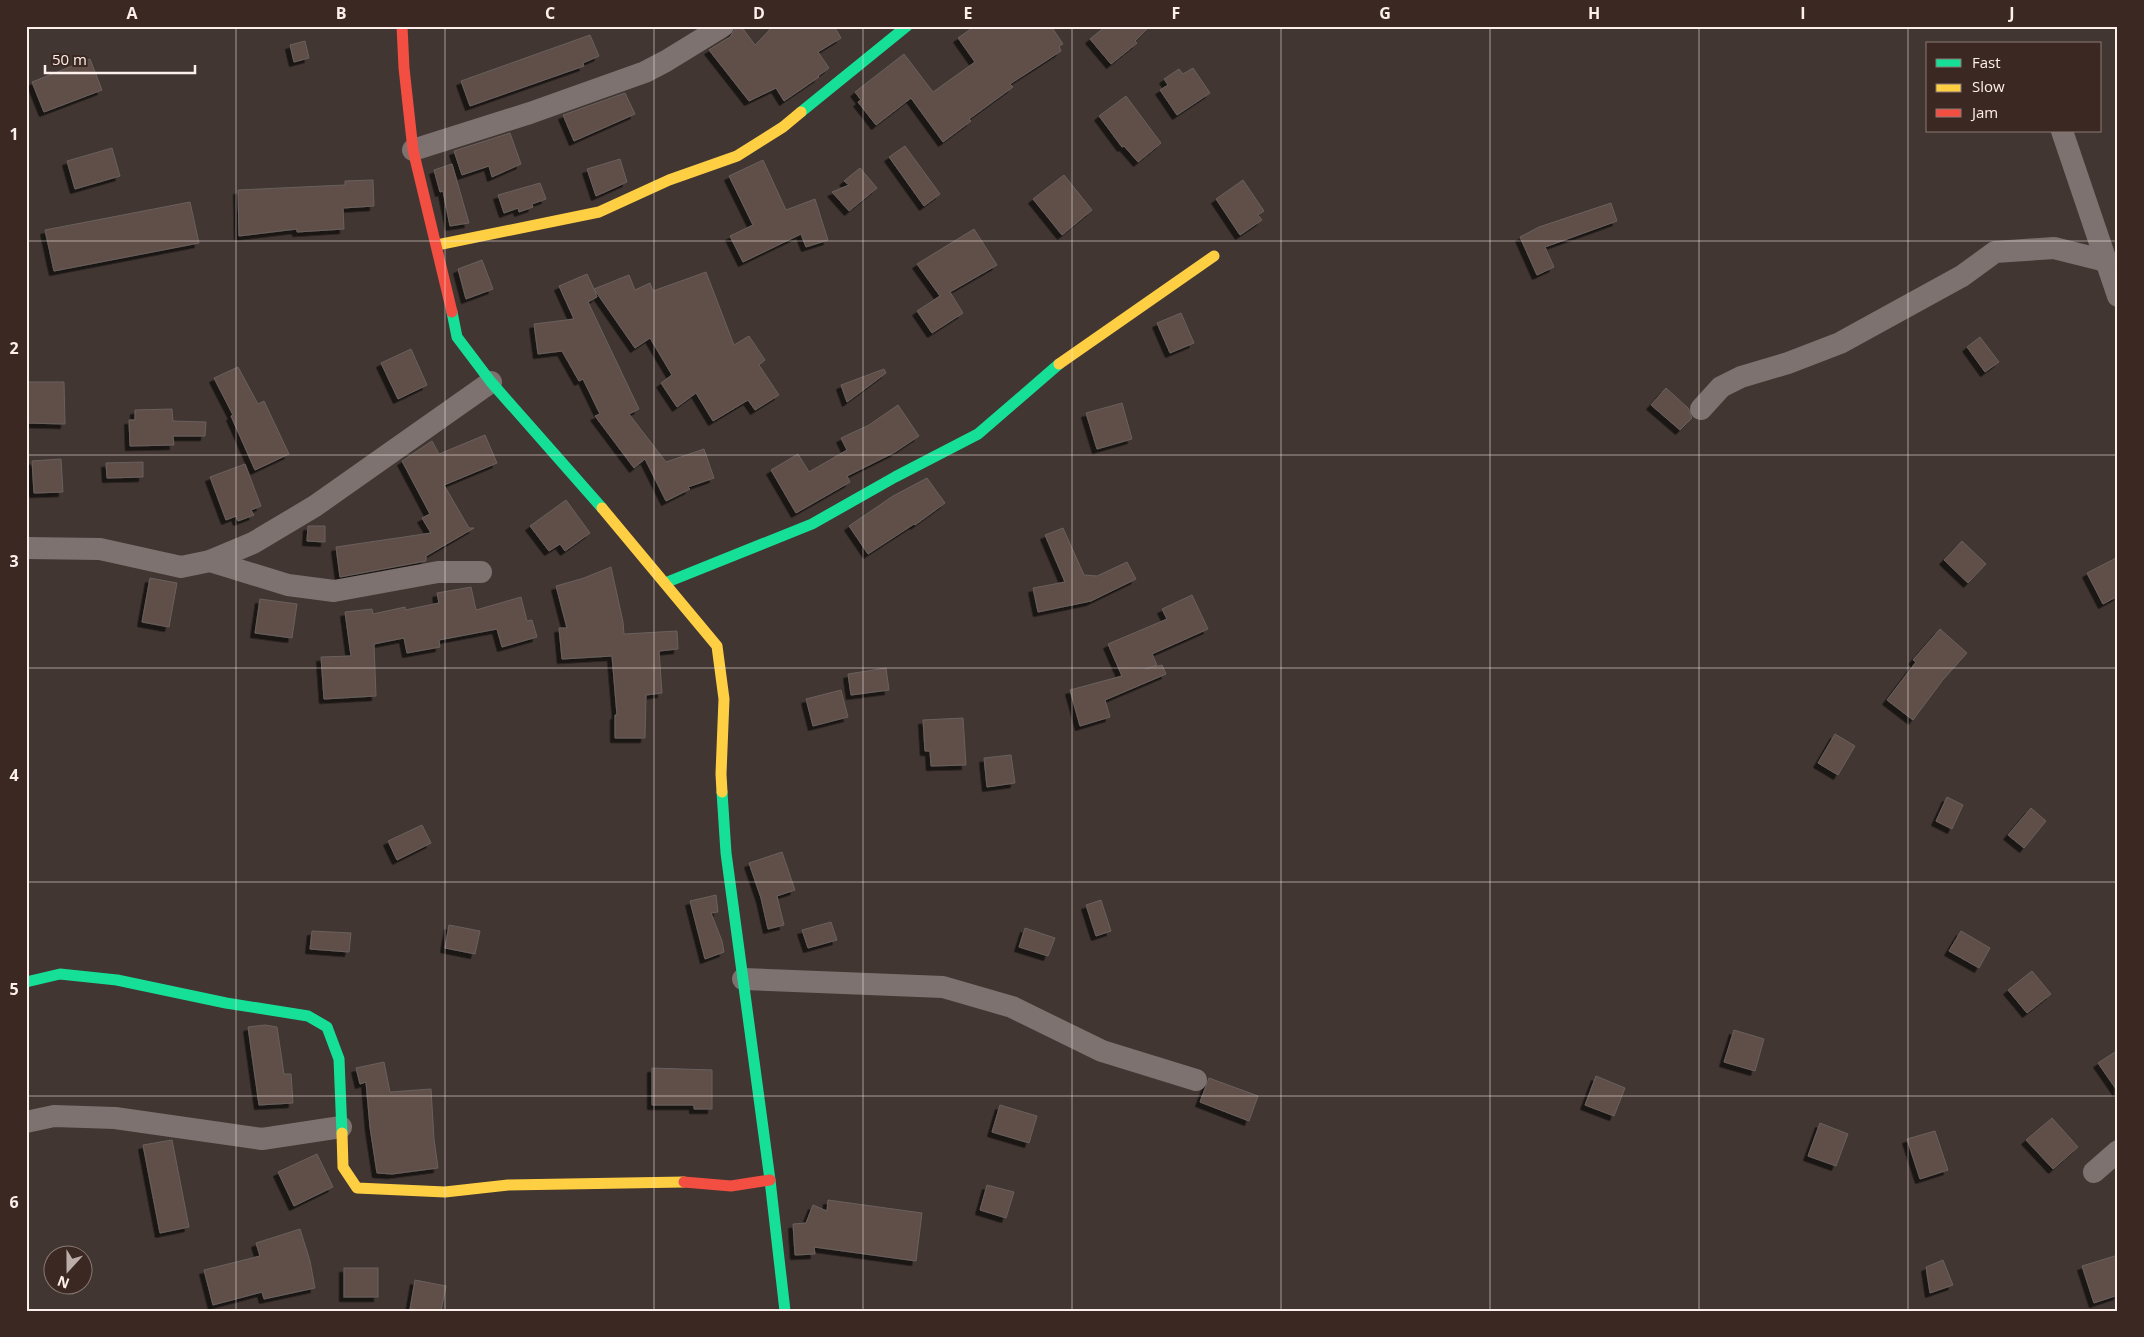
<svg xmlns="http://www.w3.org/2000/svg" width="2144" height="1337" font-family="'Open Sans',sans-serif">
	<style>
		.building { fill: #604f4a; stroke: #69605d; filter: url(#shadow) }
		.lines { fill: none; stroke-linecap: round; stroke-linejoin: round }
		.street { stroke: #7d726f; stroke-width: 22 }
		.fast { stroke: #16e098; stroke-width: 11 }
		.slow { stroke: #ffcf43; stroke-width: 11 }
		.jam { stroke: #f24e42; stroke-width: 11 }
		.grid { fill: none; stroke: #fdefeb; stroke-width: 1; stroke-opacity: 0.55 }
		.neatline { fill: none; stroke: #fdefeb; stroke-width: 2 }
		.grid-label { font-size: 16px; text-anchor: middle; font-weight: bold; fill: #fdefeb }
	</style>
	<defs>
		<filter id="shadow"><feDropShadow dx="-4.5" dy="4.5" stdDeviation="0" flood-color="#0009"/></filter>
	</defs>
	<rect width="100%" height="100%" fill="#413632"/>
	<g class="building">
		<polygon points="737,26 741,26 755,45 773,26 834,26 841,38 818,52 829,68 818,76 819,77 784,101 776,88 749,101 709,50 730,37"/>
		<polygon points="975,26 1051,26 1063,44 1059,46 1061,51 1010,84 1013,87 969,119 971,121 943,142 911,98 876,125 858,102 861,100 855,92 904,54 933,92 975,62 958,38"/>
		<polygon points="1106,26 1150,26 1135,41 1137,43 1111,64 1090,39"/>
		<polygon points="590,35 599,56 583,63 584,66 470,106 461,81"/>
		<polygon points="305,41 309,58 294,62 290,45"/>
		<polygon points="90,59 102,90 44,112 32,82"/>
		<polygon points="1193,68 1210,93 1177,115 1160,90 1168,85 1164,79 1179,69 1183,74"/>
		<polygon points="625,93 635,114 574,141 563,115"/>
		<polygon points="1126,96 1161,143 1138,162 1124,146 1122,147 1099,116"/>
		<polygon points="510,133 521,164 492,177 489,166 462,175 454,151"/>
		<polygon points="905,146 940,194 924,206 889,157"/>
		<polygon points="112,148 120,176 75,189 67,161"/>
		<polygon points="620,159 627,182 596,196 587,169"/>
		<polygon points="763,160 786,210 815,199 828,240 806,247 801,234 743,262 730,236 753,225 729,176"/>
		<polygon points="452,164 469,223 450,226 443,191 440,192 434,170"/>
		<polygon points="860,168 877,188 849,211 832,192 849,185 844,181"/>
		<polygon points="1064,175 1092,210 1062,235 1033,199"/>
		<polygon points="373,180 374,206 343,208 344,229 297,232 297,229 239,236 238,190 345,185 345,181"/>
		<polygon points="1243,180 1264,211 1258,215 1262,220 1240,235 1216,199"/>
		<polygon points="540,183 546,199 532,204 533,207 519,212 518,208 504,213 498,195"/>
		<polygon points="190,202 199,243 54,271 45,230"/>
		<polygon points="1611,203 1617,221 1545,247 1554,267 1537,275 1520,237 1539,227"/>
		<polygon points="974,229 997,265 950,292 963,313 932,333 917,311 940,296 917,264"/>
		<polygon points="482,260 493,289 466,299 458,269"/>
		<polygon points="706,272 734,345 749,336 765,360 759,365 779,395 755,410 748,400 713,421 696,393 677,407 661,383 672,375 650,338 635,348 594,289 597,297 588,302 639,409 629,414 666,462 704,449 714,478 688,487 690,489 666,501 645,459 634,468 595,416 600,414 583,379 579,381 562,351 538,354 534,324 574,319 559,286 587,274 594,289 629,275 635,290 650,283 653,291"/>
		<polygon points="1181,313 1194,343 1170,353 1157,323"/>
		<polygon points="1980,337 1999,362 1985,372 1967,347"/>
		<polygon points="411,349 427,385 398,399 381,363"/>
		<polygon points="238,367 258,404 264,401 289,454 255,470 231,416 233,415 214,378"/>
		<polygon points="884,369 886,373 847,402 841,385"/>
		<polygon points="26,382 64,382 65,424 26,423"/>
		<polygon points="1666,388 1688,408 1692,418 1680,430 1651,405"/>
		<polygon points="1122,403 1132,439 1097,449 1086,413"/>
		<polygon points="898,405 919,436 895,452 847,476 850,482 796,513 771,470 798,454 809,472 847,450 841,438 869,425"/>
		<polygon points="172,409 173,421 206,422 205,436 173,436 174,445 130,446 129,420 135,420 135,410"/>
		<polygon points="485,435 497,463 444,485 469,528 474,528 426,556 426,561 340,577 336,547 431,533 422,518 430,514 402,461 432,441 439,454"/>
		<polygon points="61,459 63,492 34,493 32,461"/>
		<polygon points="143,462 143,477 107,478 106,463"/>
		<polygon points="245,464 261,506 251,510 254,515 238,521 236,516 226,520 210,477"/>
		<polygon points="927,478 945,503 915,525 914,524 868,554 849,526 893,496"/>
		<polygon points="566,500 590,533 565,551 560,544 549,551 530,526"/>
		<polygon points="308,526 325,526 325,542 307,541"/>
		<polygon points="1063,528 1084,575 1097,576 1127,562 1136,579 1091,601 1038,612 1033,588 1065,582 1045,535"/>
		<polygon points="1962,541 1986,564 1968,583 1944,560"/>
		<polygon points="2118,557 2118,596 2103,604 2087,573"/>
		<polygon points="611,567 623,622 624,634 677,631 678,649 659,651 662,693 646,695 645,738 615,738 615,715 617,715 612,656 562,659 559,628 567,628 556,586 584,578"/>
		<polygon points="150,578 177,583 169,627 142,622"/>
		<polygon points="471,587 476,610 521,597 527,621 532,620 537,637 502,647 497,629 439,640 440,647 407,653 404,638 374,644 376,696 324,699 321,657 351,656 345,612 372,609 373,614 405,607 405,610 439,603 437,593"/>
		<polygon points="1192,595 1208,629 1152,654 1157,665 1145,669 1162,665 1166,674 1105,700 1110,717 1080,726 1070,690 1122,676 1108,644 1167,619 1162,609"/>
		<polygon points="260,599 297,604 292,638 255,633"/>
		<polygon points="1940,629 1967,653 1942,681 1913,720 1887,700 1916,662 1913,660"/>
		<polygon points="886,668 889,690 851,695 848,674"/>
		<polygon points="841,690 848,717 813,726 806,699"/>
		<polygon points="963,718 966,765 931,766 930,751 925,751 923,720"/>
		<polygon points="1835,734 1855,746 1838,775 1818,763"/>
		<polygon points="1011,755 1015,783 987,787 984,758"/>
		<polygon points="1947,797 1963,805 1952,829 1936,821"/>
		<polygon points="2031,808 2046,821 2024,848 2008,835"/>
		<polygon points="422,825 431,843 397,860 388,841"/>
		<polygon points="782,852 795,890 777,896 784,925 768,929 761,898 749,863"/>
		<polygon points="716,895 718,912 711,913 722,941 724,952 705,959 690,901"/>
		<polygon points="1101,900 1111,931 1096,936 1086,905"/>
		<polygon points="831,922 837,940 808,948 802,930"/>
		<polygon points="449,925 480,931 475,954 445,948"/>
		<polygon points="1025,928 1055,938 1048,956 1019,947"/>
		<polygon points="312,931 351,933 349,952 310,949"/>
		<polygon points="1961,931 1990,948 1979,968 1949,951"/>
		<polygon points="2032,971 2051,994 2027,1013 2008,990"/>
		<polygon points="265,1025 277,1027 284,1074 291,1074 293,1103 259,1105 248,1027"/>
		<polygon points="1734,1030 1764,1039 1755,1071 1724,1062"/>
		<polygon points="2118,1050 2118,1092 2098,1063"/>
		<polygon points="384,1062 390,1092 431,1089 434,1139 438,1168 392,1174 377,1173 370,1127 366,1082 360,1084 356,1068"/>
		<polygon points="652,1068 712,1070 712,1109 694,1109 694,1105 652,1105"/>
		<polygon points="1596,1076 1625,1088 1614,1116 1585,1105"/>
		<polygon points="1209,1078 1258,1096 1249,1121 1200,1102"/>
		<polygon points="1000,1105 1037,1116 1029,1143 992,1132"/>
		<polygon points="2052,1118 2078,1147 2053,1169 2026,1140"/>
		<polygon points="1820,1123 1848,1134 1836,1166 1808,1156"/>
		<polygon points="1935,1131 1948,1170 1920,1179 1907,1139"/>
		<polygon points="172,1140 189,1227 160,1233 143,1145"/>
		<polygon points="317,1154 333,1187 294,1206 278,1172"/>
		<polygon points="987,1185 1014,1192 1006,1218 980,1210"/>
		<polygon points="828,1200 922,1213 916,1261 814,1247 815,1254 795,1255 793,1224 806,1223 813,1205 827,1211"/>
		<polygon points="300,1229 310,1261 315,1288 264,1299 262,1292 213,1305 204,1270 260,1256 256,1243"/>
		<polygon points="2118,1255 2118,1295 2094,1303 2082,1266"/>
		<polygon points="1943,1260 1953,1285 1930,1293 1926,1267"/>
		<rect x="344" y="1268" width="34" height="29"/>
		<polygon points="415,1280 446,1286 441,1311 410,1309"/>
	</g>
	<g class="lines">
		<g class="street">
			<polyline points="2062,131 2118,296"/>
			<polyline points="413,150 530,113 645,72 666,61 723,26"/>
			<polyline points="1701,409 1721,387 1741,377 1788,363 1840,343 1962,276 1995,252 2054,248 2106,261"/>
			<polyline points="26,548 100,549 181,567 210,561 253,543 315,506 491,382"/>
			<polyline points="210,561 288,585 334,591 438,572 481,572"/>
			<polyline points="743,979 943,987 1012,1007 1102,1051 1196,1080"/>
			<polyline points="26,1122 54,1116 115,1118 262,1139 341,1127"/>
			<polyline points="2094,1172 2118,1151"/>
		</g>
		<g class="fast">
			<polyline points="801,112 907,26"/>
			<polyline points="452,312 457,337 491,382 602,508"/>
			<polyline points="665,583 812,524 895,477 978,434 1059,364"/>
			<polyline points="722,792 726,853 770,1180 785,1311"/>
			<polyline points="26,982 60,974 117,980 226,1003 308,1016 327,1027 339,1059 342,1133"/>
		</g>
		<g class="slow">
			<polyline points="437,245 599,212 669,180 737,156 783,127 801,112"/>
			<polyline points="1059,364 1214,256"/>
			<polyline points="602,508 717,646 724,699 721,774 722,792"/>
			<polyline points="342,1133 343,1167 357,1188 445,1192 508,1185 684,1182"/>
		</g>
		<g class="jam">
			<polyline points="402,26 404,68 413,150 452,312"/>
			<polyline points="684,1182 731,1186 770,1180"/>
		</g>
	</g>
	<path class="grid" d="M236,26v1285M445,26v1285M654,26v1285M863,26v1285M1072,26v1285M1281,26v1285M1490,26v1285M1699,26v1285M1908,26v1285M26,241h2092M26,455h2092M26,668h2092M26,882h2092M26,1096h2092"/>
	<rect width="2144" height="1337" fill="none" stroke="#3c2822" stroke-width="55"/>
	<rect x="1926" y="42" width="175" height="90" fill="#3c2822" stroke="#897872"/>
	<rect x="1936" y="59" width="25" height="8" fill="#16e098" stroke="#897872"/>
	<text x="1972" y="68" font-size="15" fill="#fdefeb">Fast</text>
	<rect x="1936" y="84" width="25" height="8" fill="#ffcf43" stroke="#897872"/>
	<text x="1972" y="92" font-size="15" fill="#fdefeb">Slow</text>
	<rect x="1936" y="109" width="25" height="8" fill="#f24e42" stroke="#897872"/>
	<text x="1972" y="118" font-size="15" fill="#fdefeb">Jam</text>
	<g transform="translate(68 1270) rotate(201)"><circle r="24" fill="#3c2822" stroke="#897872"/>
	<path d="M0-4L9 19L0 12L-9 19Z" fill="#bbaeaa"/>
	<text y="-8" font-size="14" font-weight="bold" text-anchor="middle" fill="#fdefeb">N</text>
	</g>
	<path d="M45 65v8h150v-8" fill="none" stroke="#fdefeb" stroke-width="2.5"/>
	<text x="52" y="65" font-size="15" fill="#fdefeb" stroke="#3c2822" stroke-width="4" paint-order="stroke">50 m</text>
	<rect x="28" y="28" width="2088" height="1282" class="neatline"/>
	<g class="grid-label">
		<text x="132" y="19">A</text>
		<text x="341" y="19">B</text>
		<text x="550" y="19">C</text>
		<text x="759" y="19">D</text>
		<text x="968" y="19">E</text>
		<text x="1176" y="19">F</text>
		<text x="1385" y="19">G</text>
		<text x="1594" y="19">H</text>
		<text x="1803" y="19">I</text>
		<text x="2012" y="19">J</text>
		<text x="14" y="140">1</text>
		<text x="14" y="354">2</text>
		<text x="14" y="567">3</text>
		<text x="14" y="781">4</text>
		<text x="14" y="995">5</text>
		<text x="14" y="1208">6</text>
	</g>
</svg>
